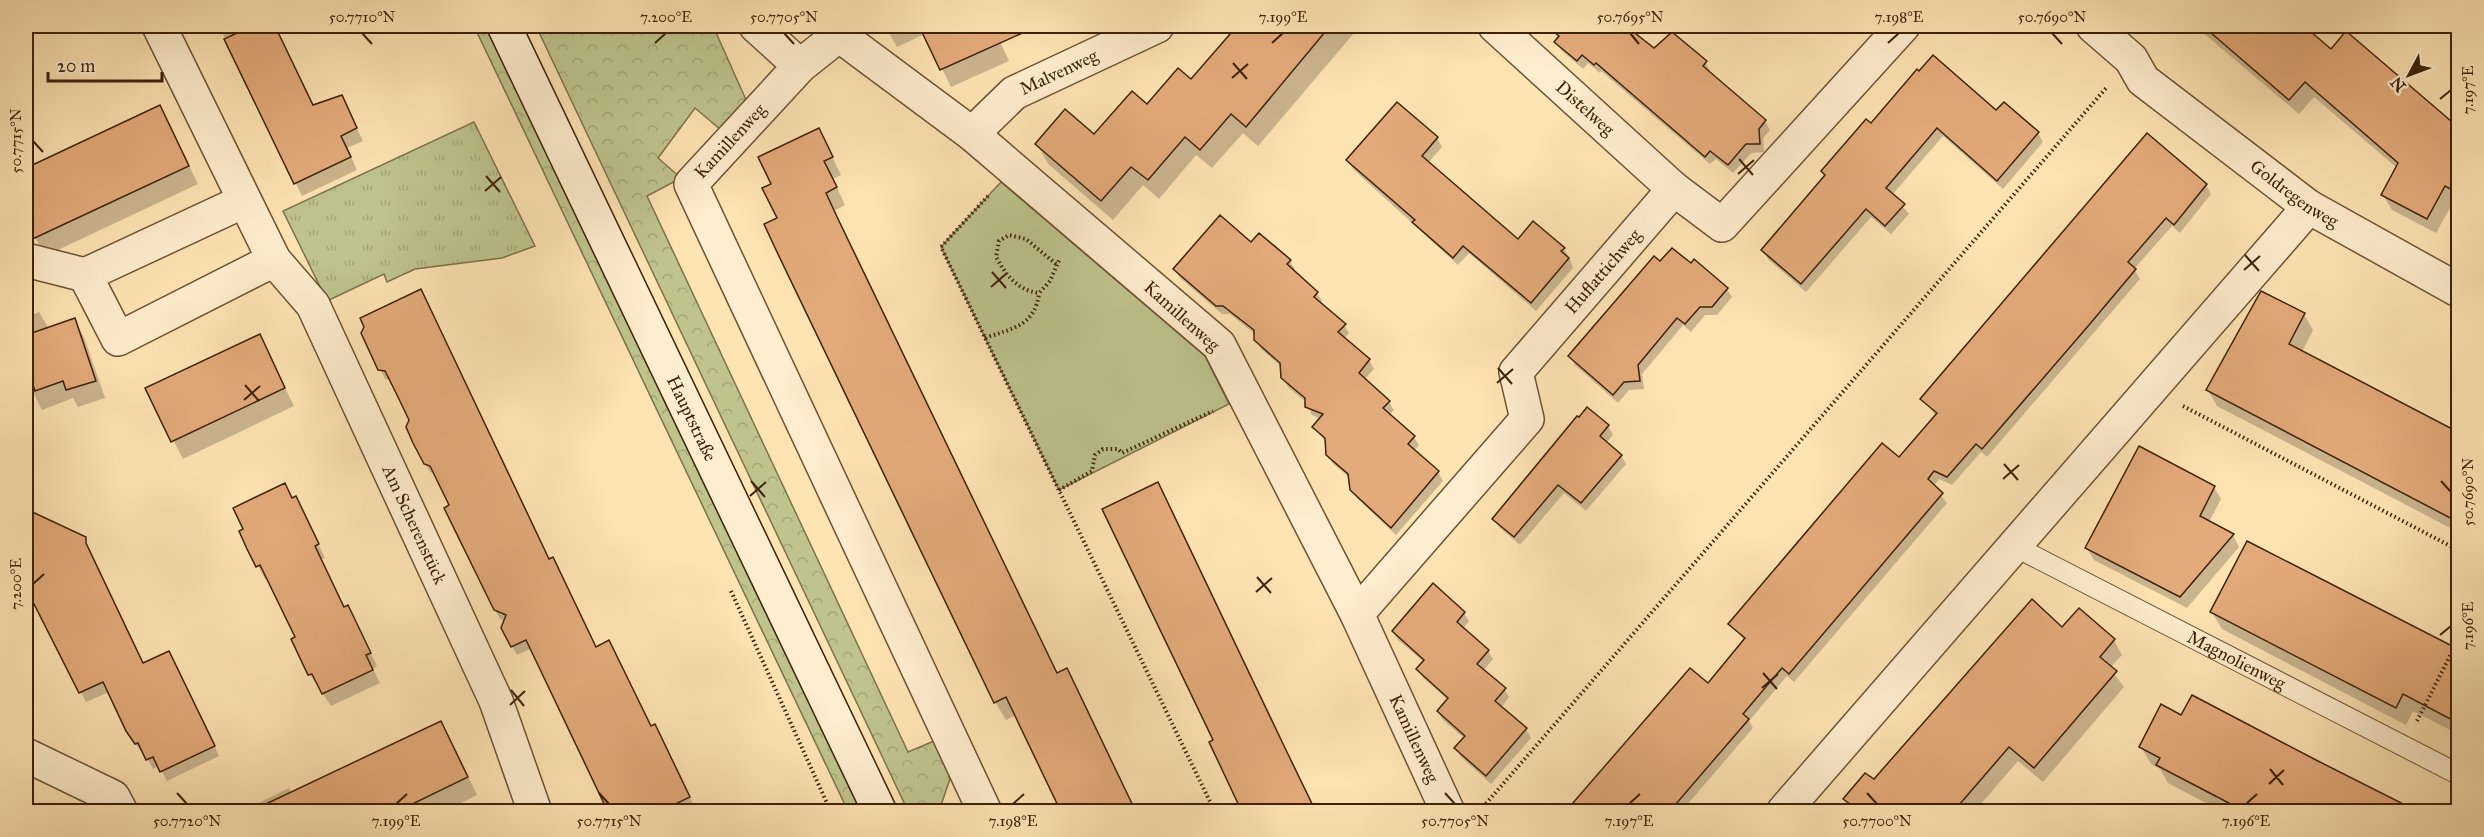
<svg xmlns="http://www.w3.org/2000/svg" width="2484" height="837" font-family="'IM FELL Great Primer',serif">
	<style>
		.grass { fill: url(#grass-tufts); stroke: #7e724a; stroke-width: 1.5 }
		.forest { fill: url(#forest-crowns); stroke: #7e724a; stroke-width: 1.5 }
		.green { fill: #bfc48d; stroke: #7e724a; stroke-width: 1.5 }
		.shadow { fill: #0003 }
		.building { fill: #e3aa7b; stroke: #3e2108; stroke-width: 1.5 }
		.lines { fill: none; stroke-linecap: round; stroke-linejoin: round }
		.service-casing { stroke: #6e5233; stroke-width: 22 }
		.minor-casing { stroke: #6e5233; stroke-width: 36 }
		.secondary-casing { stroke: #3e2108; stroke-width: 36 }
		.path { stroke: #3e2108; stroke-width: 4; stroke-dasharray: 1.5 3; stroke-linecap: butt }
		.service { stroke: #feedce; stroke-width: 20 }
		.minor { stroke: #feedce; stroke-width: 33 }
		.secondary { stroke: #feedce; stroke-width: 33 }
		.ticks { fill: none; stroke: #3e2108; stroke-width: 2 }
		.labels { text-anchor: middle; stroke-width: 5; stroke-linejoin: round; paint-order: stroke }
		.street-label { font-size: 18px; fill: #3e2108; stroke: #feedce }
		.neatline { fill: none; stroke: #3e2108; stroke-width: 2 }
		.ticks-label { font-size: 15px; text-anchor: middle; fill: #3e2108 }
	</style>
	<defs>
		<pattern id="grass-tufts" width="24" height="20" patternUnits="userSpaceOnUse" patternTransform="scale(1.5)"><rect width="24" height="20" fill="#bfc48d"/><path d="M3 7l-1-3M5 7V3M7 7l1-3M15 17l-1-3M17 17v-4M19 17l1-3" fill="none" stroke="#a5a878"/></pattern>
		<pattern id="forest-crowns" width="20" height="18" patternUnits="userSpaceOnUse" patternTransform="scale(1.5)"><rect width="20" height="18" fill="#bfc48d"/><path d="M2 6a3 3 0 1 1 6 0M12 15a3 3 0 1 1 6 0" fill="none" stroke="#a5a878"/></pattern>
	</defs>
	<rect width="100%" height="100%" fill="#fee3b3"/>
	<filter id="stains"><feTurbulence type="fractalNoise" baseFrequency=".00333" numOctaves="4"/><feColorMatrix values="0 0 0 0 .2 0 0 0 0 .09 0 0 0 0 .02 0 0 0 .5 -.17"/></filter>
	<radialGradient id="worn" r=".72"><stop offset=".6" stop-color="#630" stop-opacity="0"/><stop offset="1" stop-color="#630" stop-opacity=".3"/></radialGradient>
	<polygon class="grass" points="474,122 535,246 502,258 415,269 387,282 384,274 327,301 283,211"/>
	<g class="forest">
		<polygon points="474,26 486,26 861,811 848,811"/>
		<polygon points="536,26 713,26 747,102 721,130 695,108 658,158 681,178 647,196 908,752 941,738 954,767 939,811 908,811"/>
	</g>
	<polygon class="green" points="1001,182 1205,356 1229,404 1059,490 941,247"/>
	<g class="shadow">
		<polygon points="219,26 273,26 313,106 341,97 363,141 347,148 357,170 302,196"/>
		<polygon points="885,26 993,26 1009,61 951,87 925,34 897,47"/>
		<polygon points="1236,26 1360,26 1258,146 1243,133 1212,168 1196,155 1159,199 1143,185 1113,220 1048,164 1037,144 1095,136 1191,81 1237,28"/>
		<polygon points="1570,26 1624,26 1654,50 1705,62 1710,71 1709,73 1765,121 1770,130 1763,138 1764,152 1751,153 1733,173 1716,159 1710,164 1601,71 1600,73 1588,63 1583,69 1561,50 1556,42"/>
		<polygon points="2148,26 2164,26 2157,33"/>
		<polygon points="2195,26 2302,26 2331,51 2346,33 2458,128 2458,213 2450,208 2436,233 2392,210 2383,195 2397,168 2314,97 2299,114"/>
		<polygon points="2004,104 2038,133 2043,142 2003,189 1943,136 1892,195 1909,214 1891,234 1871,217 1806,292 1768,259 1763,250 1826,177 1822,171 1871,125 1997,112"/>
		<polygon points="160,107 198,184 45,256 30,227 26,228 26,159 31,157 36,165"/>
		<polygon points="819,130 841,175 833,179 845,205 834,211 1057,674 1067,670 1077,687 1136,812 1063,812 1016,715 1006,720 995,702 766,224 779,218 773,185"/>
		<polygon points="2148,135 2206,185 2211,194 2180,233 2172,226 2134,269 2140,279 1987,457 1981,452 1952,485 1939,479 1934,486 1947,503 1794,682 1787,676 1749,721 1753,728 1681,812 1567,812 1708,685 1745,641 1730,624 1899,459 1936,416 1922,399"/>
		<polygon points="1437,138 1442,147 1428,163 1518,241 1564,249 1569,257 1573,268 1536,311 1469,253 1458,265 1353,169 1348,160"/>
		<polygon points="1251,244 1290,261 1295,269 1293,272 1317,293 1322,301 1320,304 1344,325 1349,333 1344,339 1369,360 1374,369 1364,380 1389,402 1394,410 1389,415 1414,437 1419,445 1414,451 1438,472 1443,481 1396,535 1357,498 1351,489 1350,478 1333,464 1327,454 1327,443 1313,427 1321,419 1312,415 1307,403 1288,387 1283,378 1282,367 1261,349 1255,334 1230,314 1222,314 1180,278 1175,269"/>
		<polygon points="1661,263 1691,266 1727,289 1732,297 1717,315 1705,315 1691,332 1683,325 1642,374 1644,389 1629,390 1618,403 1575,365 1570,356"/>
		<polygon points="39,312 49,329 74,320 84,337 105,398 78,407 73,398 42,410 26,378 26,317"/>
		<polygon points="2304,314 2313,330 2302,352 2458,433 2458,532 2217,406 2208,390"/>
		<polygon points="362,333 549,561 596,648 651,728 660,735 694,806 682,812 610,812 532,648 517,655 512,646 503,628 506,621 500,619 495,609 436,474 430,472 425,463 410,420 391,380 385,379"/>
		<polygon points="259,336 294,406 183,459 147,389"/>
		<polygon points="1608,426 1613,435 1606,443 1621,455 1626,464 1586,511 1564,493 1520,545 1499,527 1494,519"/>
		<polygon points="2214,487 2221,499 2209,522 2233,535 2239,547 2187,608 2094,560 2087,548"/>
		<polygon points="292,499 303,511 325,558 321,559 344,608 354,620 377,666 373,669 380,683 331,706 310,675 293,640 297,638 268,578 265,579 258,566"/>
		<polygon points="32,514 84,539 143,664 174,662 219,756 167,781 159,766 153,769 144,752 142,753 134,742 109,692 86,702 33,600 26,597 26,528"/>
		<polygon points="2212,612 2423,634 2458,651 2458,734 2413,711 2406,725 2222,629"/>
		<polygon points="1464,613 1469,621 1463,629 1488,651 1493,659 1483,671 1504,689 1509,697 1501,708 1526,729 1531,738 1491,784 1461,757 1456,748 1464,738 1443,720 1438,712 1448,700 1423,678 1418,669 1424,662 1398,640 1393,632"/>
		<polygon points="2062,629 2114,640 2122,655 2110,668 2124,687 2043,782 2018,761 1974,812 1852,812 1845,799 1874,781"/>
		<polygon points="2182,717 2406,812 2223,812 2168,783 2160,769 2151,764 2141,747"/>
		<polygon points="450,740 477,795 443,812 240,812 289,788 292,793"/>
	</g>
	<g class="building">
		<polygon points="252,26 275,26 313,105 342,95 357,128 341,136 351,157 294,184 224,39"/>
		<polygon points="919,26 1038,26 940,70"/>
		<polygon points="1237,26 1330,26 1246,127 1231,114 1200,150 1185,137 1148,180 1131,167 1101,201 1035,144 1065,109 1094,134 1132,91 1147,104 1178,68 1191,79"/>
		<polygon points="1546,26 1626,26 1654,48 1672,32 1707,61 1703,66 1766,120 1759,129 1760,144 1746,144 1728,165 1710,151 1705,157 1596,63 1594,65 1582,55 1577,61 1554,42 1559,36"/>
		<polygon points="2203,26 2304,26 2331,49 2346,31 2458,127 2458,193 2445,186 2427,219 2381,195 2398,163 2305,82 2289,100"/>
		<polygon points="1933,55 1996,110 2004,102 2039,132 1997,181 1937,128 1886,188 1905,204 1885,226 1866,209 1801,284 1761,250 1825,175 1821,171 1866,119 1871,123 1917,69 1919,71"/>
		<polygon points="1397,102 1438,137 1422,156 1518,239 1533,221 1565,248 1561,251 1569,258 1531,303 1463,246 1453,258 1412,222 1415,220 1346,160"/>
		<polygon points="160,105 189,166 26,242 26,168"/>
		<polygon points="819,128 833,157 824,161 837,187 826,193 839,221 1057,673 1067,668 1136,812 1061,812 1006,697 994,703 776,250 764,224 777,218 762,188 771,184 758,157"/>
		<polygon points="2147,133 2207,184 2174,225 2166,218 2128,262 2136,269 2089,325 1982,449 1976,444 1947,477 1934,471 1928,479 1943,493 1789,674 1782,668 1743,714 1749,719 1669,812 1565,812 1690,668 1708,683 1745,638 1728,624 1882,443 1899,457 1937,413 1920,399"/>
		<polygon points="1220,215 1251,242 1259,233 1291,260 1287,264 1318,292 1314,297 1346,324 1338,332 1370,359 1359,373 1390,401 1383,408 1415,436 1408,444 1439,471 1391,528 1350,490 1348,474 1326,455 1325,438 1312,427 1323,414 1305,407 1305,398 1281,378 1280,363 1254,340 1254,330 1223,306 1216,306 1173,269"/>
		<polygon points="1672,248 1691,263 1694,259 1728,288 1712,307 1700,307 1685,324 1677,318 1638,365 1640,381 1624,382 1613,395 1568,356 1654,256 1660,261"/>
		<polygon points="421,289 549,559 553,557 596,647 609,640 651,726 655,724 690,797 659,812 608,812 526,640 511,647 501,628 506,615 494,610 444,508 449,505 430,466 424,464 413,443 406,427 409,420 396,393 385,371 378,370 361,333 364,327 360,318"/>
		<polygon points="2261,291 2305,313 2289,344 2458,432 2458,522 2206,390"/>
		<polygon points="75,318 96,381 66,390 63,381 35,391 26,364 26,335"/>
		<polygon points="260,334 285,388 171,442 145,388"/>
		<polygon points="1587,407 1609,425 1600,436 1622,455 1581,503 1558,485 1514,537 1492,519 1577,416 1579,417"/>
		<polygon points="2139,446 2215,486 2200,516 2234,534 2180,597 2085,548"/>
		<polygon points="1158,482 1285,748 1316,812 1242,812 1209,742 1213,740 1102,509"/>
		<polygon points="285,483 292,498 296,496 319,544 315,546 344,607 348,605 371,653 366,655 373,670 322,694 312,674 308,675 291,639 295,637 260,565 256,567 247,549 239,531 243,529 233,508"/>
		<polygon points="26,509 86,537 86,543 143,663 169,651 215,746 160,772 153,757 146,760 138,743 135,744 126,731 103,682 79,693 26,588"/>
		<polygon points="2247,541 2458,649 2458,723 2403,694 2396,708 2210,612"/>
		<polygon points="1433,583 1465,612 1457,622 1489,650 1477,664 1506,688 1495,701 1527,728 1486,776 1454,748 1465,736 1437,711 1448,698 1416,669 1424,660 1392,631"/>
		<polygon points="2032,599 2062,627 2079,608 2115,639 2100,657 2117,671 2034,768 2009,747 1953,812 1846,812 1851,805 1843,799 1865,773 1874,779"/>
		<polygon points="2192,695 2316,760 2419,812 2246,812 2202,789 2156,765 2160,758 2139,747 2161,704 2181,715"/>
		<polygon points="441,721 468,777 396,812 249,812"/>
	</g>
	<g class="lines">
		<g class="service-casing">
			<g id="service">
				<path id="s1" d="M2014,546l444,228"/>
			</g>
		</g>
		<g class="minor-casing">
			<g id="minor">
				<path id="s2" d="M159,26l115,234 39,45 183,396 39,111"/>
				<polyline points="756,26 800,66 691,184 985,812"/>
				<path id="s3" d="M1495,26l179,163"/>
				<path id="s4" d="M2093,26l38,33 12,21 166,127 149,83"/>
				<path id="s5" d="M800,66l39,-31 133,99 247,211 138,269 91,198"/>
				<path id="s6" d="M972,134l42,-41 143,-67"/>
				<polyline points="26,260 85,275 244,201"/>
				<polyline points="85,275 118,339 274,260"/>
				<path id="s7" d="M1357,614l170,-195 -11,-47 158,-183 48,36 181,-199"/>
				<polyline points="26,755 113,797 121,812"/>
				<polyline points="1783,812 2309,207"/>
			</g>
		</g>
		<g class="secondary-casing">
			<g id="secondary">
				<path id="s8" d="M504,26l376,786"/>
			</g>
		</g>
		<g class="path">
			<polyline points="988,196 941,247 1215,812"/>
			<path d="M1056,264l-30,-25 -17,-4 -10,6 -3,16c10,18 21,33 43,36l11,-12 10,-23"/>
			<path d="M985,338c28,-10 50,-12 54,-45"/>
			<polyline points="2183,406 2458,550"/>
			<polyline points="1059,490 1092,471 1095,455 1103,449 1118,449 1122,453 1213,411"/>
			<polyline points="731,591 831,812"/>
			<polyline points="2417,721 2458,640"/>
			<polyline points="1483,807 2107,87"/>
		</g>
		<use href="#service" class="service"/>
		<use href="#minor" class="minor"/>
		<use href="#secondary" class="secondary"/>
	</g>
	<path class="ticks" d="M362,33l10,11M784,33l10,11M1630,33l9,11M2052,33l10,11M655,43l11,-10M1272,43l11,-10M1888,43l11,-10M1233,63l14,16M1232,78l16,-14M2440,99l11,-9M33,141l10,11M1739,159l14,16M1738,174l16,-14M486,176l14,16M485,191l16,-14M2245,255l14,16M2244,270l16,-14M992,272l14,16M991,287l16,-14M1498,368l14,16M1497,383l16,-14M245,385l14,16M244,400l16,-14M2004,464l14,16M2003,479l16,-14M751,481l14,16M2441,481l10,11M750,496l16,-14M1257,577l14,16M33,584l11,-10M1256,592l16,-14M2440,635l11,-9M1763,673l14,16M1762,688l16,-14M511,690l13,16M510,705l15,-14M2270,769l13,16M2269,784l15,-14M177,793l10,11M599,793l10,11M1445,793l10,11M1867,793l10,11M396,804l11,-10M1013,804l11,-10M1629,804l11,-10M2246,804l11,-10"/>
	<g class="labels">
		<g class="street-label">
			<text dy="6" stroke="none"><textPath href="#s6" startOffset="108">Malvenweg</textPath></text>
			<text dy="6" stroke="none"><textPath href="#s3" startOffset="122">Distelweg</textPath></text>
			<text transform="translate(730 141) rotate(-47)" y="6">Kamillenweg</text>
			<text dy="6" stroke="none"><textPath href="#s4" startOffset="264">Goldregenweg</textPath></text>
			<text dy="6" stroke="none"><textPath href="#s7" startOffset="440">Huflattichweg</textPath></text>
			<text transform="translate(1182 316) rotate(42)" y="6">Kamillenweg</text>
			<text dy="6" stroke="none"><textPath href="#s8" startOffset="435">Hauptstraße</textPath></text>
			<text dy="6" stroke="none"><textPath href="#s2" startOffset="562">Am Scherenstück</textPath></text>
			<text dy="6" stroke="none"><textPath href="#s1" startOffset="250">Magnolienweg</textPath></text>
			<text dy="6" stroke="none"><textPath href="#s5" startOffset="980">Kamillenweg</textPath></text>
		</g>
	</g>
	<rect width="2484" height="837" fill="none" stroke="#fee3b3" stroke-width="66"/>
	<g transform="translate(2409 75) rotate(229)" stroke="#feedce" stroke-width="4.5" paint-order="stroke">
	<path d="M0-4.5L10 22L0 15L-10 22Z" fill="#3e2108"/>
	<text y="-9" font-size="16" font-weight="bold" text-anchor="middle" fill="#3e2108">N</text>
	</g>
	<path d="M48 72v9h114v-9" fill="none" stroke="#3e2108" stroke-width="3"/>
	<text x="57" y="72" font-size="18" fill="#3e2108" stroke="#feedce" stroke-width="4.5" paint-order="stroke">20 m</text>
	<rect x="33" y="33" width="2418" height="771" class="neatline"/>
	<g class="ticks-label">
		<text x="362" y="22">50.7710°N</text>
		<text x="666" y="22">7.200°E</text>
		<text x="784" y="22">50.7705°N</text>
		<text x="1283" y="22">7.199°E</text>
		<text x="1630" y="22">50.7695°N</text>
		<text x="1899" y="22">7.198°E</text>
		<text x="2052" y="22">50.7690°N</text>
		<text transform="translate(2468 90) rotate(-90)" y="5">7.197°E</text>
		<text transform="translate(16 141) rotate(-90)" y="5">50.7715°N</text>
		<text transform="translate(2468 492) rotate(-90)" y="5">50.7690°N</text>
		<text transform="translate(16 584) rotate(-90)" y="5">7.200°E</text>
		<text transform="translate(2468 626) rotate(-90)" y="5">7.196°E</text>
		<text x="187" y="826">50.7720°N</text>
		<text x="396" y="826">7.199°E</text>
		<text x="609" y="826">50.7715°N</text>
		<text x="1013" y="826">7.198°E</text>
		<text x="1455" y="826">50.7705°N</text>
		<text x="1629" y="826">7.197°E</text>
		<text x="1877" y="826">50.7700°N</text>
		<text x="2246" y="826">7.196°E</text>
	</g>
	<rect width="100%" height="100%" filter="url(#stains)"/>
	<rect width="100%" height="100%" fill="url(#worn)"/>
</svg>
